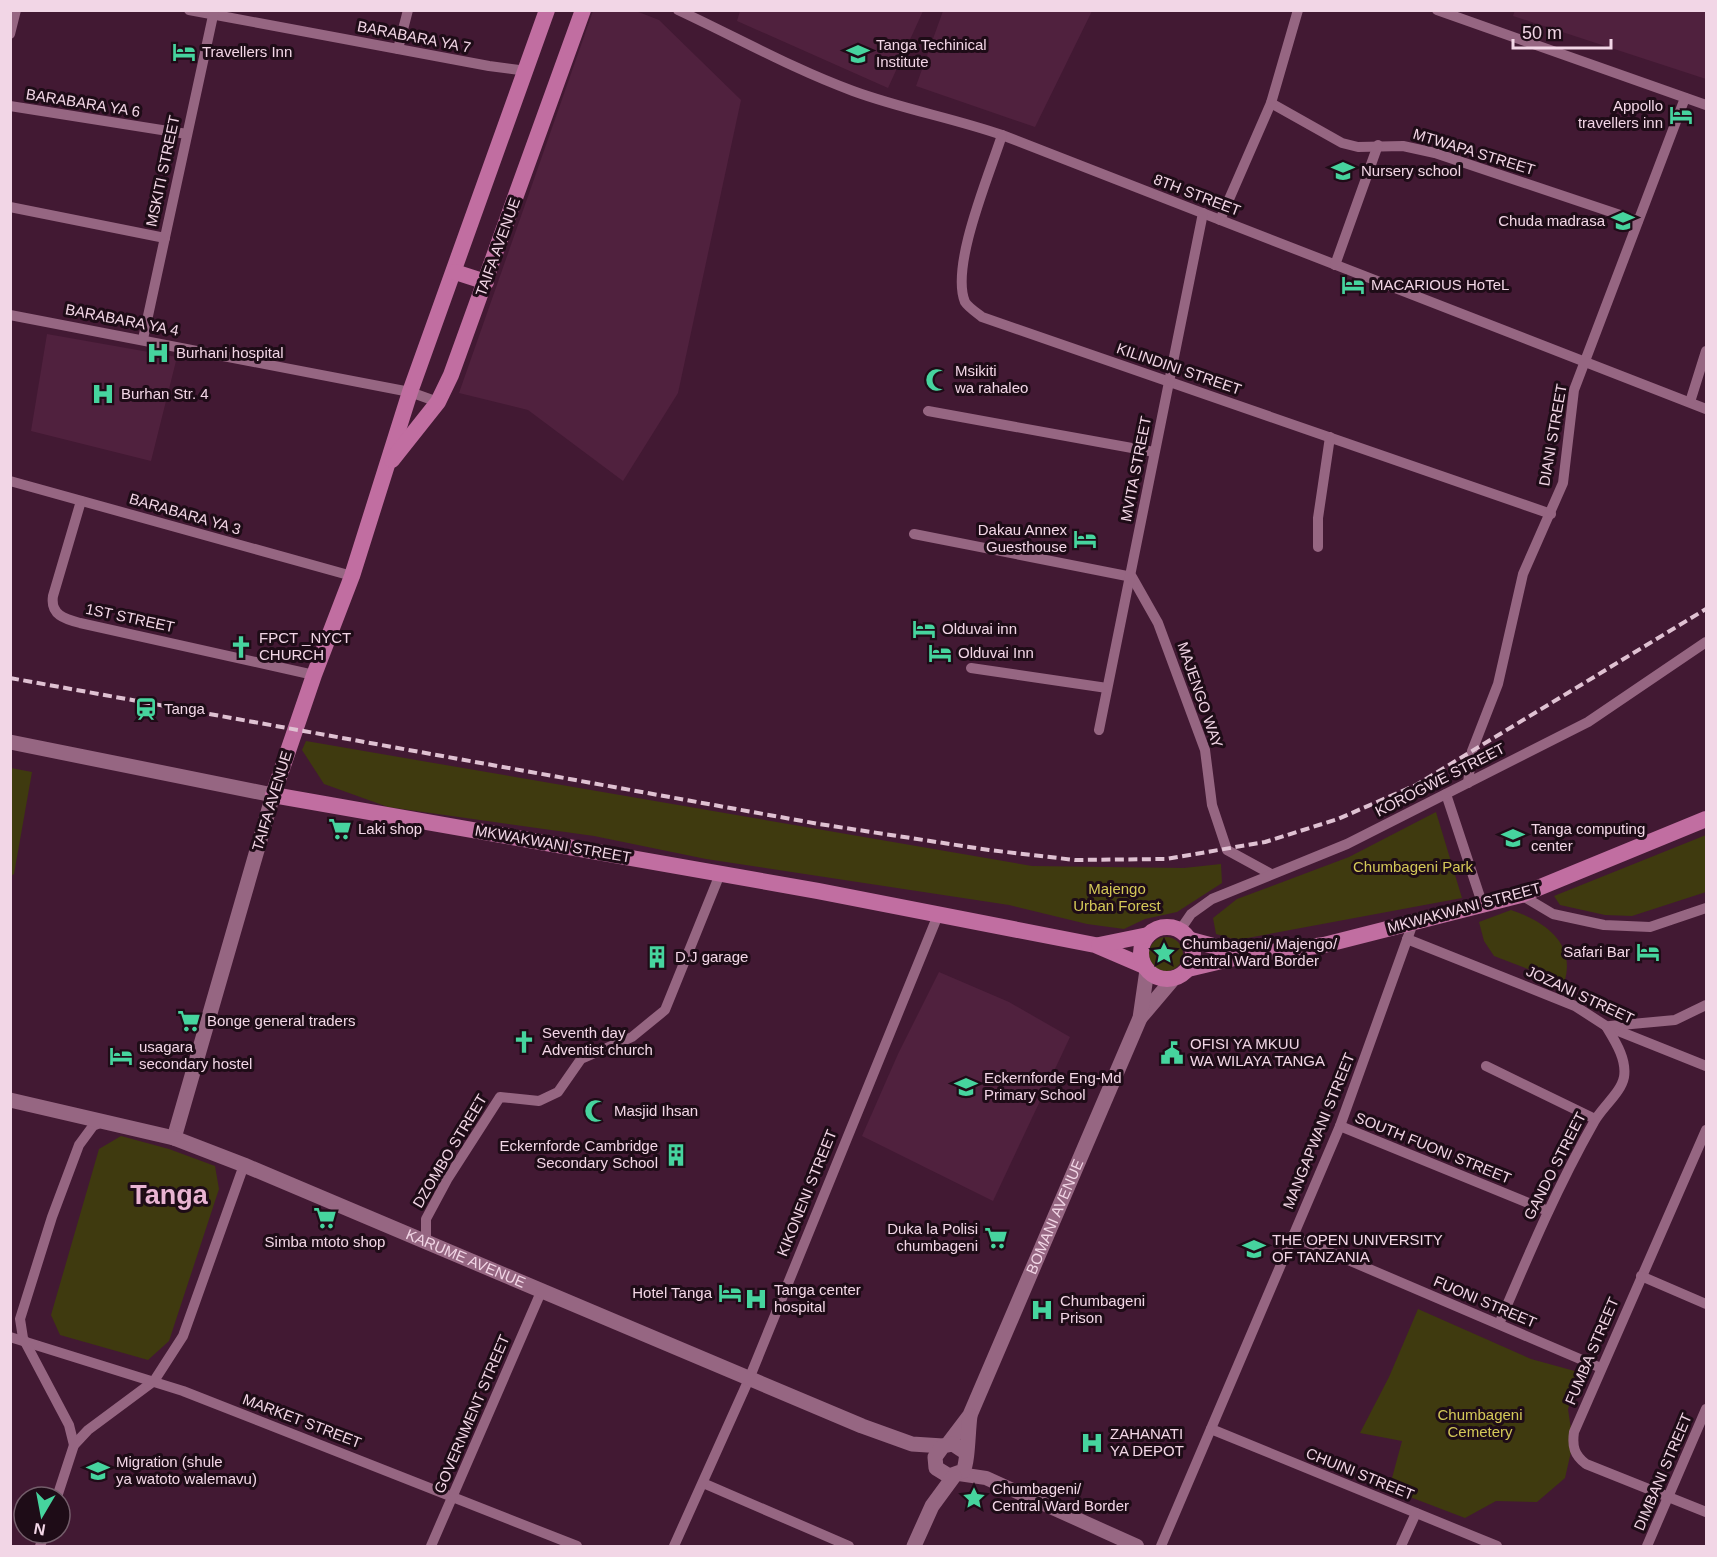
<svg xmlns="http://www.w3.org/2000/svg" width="1717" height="1557" font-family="Arial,sans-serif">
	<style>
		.built { fill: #50213e }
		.green { fill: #3f3a0f }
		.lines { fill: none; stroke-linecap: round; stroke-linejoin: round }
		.minor { stroke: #966682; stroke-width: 10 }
		.tertiary { stroke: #966682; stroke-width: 14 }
		.secondary { stroke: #966682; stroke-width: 15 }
		.primary { stroke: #c16ea1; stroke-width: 16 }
		.rail { stroke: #dfc1d2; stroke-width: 4; stroke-dasharray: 9 4.5; stroke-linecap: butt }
		.labels { text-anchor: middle; stroke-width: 6; stroke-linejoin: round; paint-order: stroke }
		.street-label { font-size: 15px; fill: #f2d6e6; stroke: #1e0c17 }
		.poi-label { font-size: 15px; fill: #f2d6e6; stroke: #1e0c17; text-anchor: start }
		.park-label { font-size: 15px; fill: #d4c858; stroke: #1e0c17 }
		.town-label { font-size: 27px; font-weight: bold; fill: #e9b4d2; stroke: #1e0c17 }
	</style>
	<rect width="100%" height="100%" fill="#421933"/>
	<g class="built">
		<polygon points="1515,10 1706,11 1706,79 1513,16"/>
		<polygon points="593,11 636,11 659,20 741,100 678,393 623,481 528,410 459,393"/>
		<polygon points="740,11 740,10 923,11 888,88 737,21"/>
		<polygon points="943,11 943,10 1092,11 1035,127 916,86"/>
		<polygon points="47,334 177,357 151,461 31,431"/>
		<polygon points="939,972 1009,1002 1070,1037 993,1201 862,1136 898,1054"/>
	</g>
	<g class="green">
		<polygon points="306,741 1032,866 1184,868 1221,864 1222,883 1177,912 1145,919 1124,929 1087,924 1009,905 706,859 594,836 388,807 324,784 302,750"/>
		<polygon points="11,768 32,772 14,874 11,876"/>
		<polygon points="1436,812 1462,898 1237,940 1216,934 1213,918 1237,899 1349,857"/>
		<polygon points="1706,835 1706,892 1632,916 1605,915 1560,905 1554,896"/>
		<path d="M1511,910c33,11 66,33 53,73l-70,-27 -10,-15 -5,-19z"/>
		<circle cx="1166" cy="954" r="17"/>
		<polygon points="121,1136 169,1149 215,1166 219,1189 169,1341 148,1360 60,1335 51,1315 99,1149"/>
		<polygon points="1418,1309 1531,1359 1582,1373 1568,1409 1573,1443 1565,1478 1537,1502 1496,1501 1465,1518 1389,1489 1402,1441 1360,1433 1389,1377"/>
	</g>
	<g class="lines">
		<g class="minor">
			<polyline points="189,10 489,66 527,71"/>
			<path d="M678,10c58,27 115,59 175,81 49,18 100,27 149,44l704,274"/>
			<polyline points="1437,10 1706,105"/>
			<polyline points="10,34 16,10"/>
			<polyline points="398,49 408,10"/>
			<polyline points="1271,103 1342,143 1358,147 1403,146 1435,153 1638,221"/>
			<polyline points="10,106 187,134"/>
			<path d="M1002,135c-12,38 -52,131 -37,167 3,5 12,11 17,15l569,197"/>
			<polyline points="10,207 165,238"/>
			<polyline points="1220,220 1271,103 1298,10"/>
			<polyline points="1335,265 1378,145"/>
			<polyline points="10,315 410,392 438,402"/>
			<polyline points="143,339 214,11"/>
			<polyline points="1690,402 1706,351"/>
			<polyline points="928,411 1154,452"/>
			<polyline points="10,481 352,576"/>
			<path d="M81,501l-28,95c-3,19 12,23 27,27l234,52"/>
			<polyline points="914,534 1132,577 1158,623 1205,750 1212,805 1227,850 1271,874"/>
			<polyline points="1318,547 1318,518 1330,437"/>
			<polyline points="971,668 1107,688"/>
			<polyline points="1099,730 1203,213"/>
			<polyline points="1468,783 1472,751 1498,684 1523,574 1563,483 1574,390 1685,98"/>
			<polyline points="1446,794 1483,906"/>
			<polyline points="1521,895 1553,914 1604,925 1650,927 1706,908"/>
			<polyline points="1180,930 1191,914 1212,899 1347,844 1588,722 1706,642"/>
			<polyline points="1407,939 1575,1006 1606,1026 1706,1066"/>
			<polyline points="1610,1026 1675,1020 1706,1005"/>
			<polyline points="1486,1066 1595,1119"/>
			<polyline points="1340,1126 1548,1211"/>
			<path d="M1706,1130l-132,302c-2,14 0,23 12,32l120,48"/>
			<polyline points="1292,1236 1601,1368"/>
			<polyline points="426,1243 426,1219 448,1178 500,1097 539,1101 558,1092 581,1059 632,1037 665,1010 720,874"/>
			<polyline points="1641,1276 1706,1304"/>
			<path d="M1499,1324c29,-68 58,-137 95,-202 8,-15 27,-29 30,-45 3,-18 -9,-36 -18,-51"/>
			<polyline points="10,1337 183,1391 577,1546"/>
			<polyline points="1211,1429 1497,1546"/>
			<polyline points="74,1445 69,1425 23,1338 20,1319 52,1217 79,1145 93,1126 105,1121"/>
			<polyline points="703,1483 849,1546"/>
			<polyline points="57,1497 74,1445 88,1430 154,1381 183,1336 244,1165"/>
			<polyline points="40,1546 45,1533"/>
			<polyline points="431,1546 541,1292"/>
			<polyline points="674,1546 749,1379 938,915"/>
			<polyline points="1161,1546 1340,1126 1413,923"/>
			<polyline points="1401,1546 1416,1513"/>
			<polyline points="1647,1546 1706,1409"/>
		</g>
		<polyline class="tertiary" points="959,1474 986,1478 1137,1546"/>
		<g class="secondary">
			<polyline points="10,742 273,795 174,1138"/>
			<polyline points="1140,1018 1174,978"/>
			<path id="s1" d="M10,1100l164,38 70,27 618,261 50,18 31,2"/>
			<path id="s2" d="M948,1444l22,-29 170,-397 7,-48"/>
			<path d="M965,1452l-12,-8 -10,2 -8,11 1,11 13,8 14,-5c5,-8 5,-42 7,-55"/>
			<polyline points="914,1546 932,1506 954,1476"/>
		</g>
		<g class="primary">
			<polyline points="547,10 410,392 352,576 314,675 273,795 818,891 1095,945 1144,966"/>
			<polyline points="455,272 486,282"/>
			<polyline points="392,460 438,402 451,375 583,10"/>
			<circle cx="1167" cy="953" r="26"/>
			<polyline points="1191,940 1243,954"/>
			<polyline points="1099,945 1148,935"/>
			<polyline points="1188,969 1247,955 1324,945 1521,895 1706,819"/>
		</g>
		<polyline class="rail" points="10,678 819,824 989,850 1075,860 1166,859 1265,842 1338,819 1416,785 1706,609"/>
	</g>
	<defs>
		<g id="hotel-bare" transform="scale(1.8)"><path d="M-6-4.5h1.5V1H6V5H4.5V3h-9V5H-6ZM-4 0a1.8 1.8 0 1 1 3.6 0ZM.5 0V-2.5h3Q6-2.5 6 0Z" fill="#46d49e" stroke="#1e0c17" stroke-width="2.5" paint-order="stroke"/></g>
		<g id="university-bare" transform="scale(1.8)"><path d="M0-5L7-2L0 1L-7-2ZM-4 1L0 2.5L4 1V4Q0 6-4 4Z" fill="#46d49e" stroke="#1e0c17" stroke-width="2.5" paint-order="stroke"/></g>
		<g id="school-bare" transform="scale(1.8)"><path d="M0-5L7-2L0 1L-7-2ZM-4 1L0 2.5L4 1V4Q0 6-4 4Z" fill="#46d49e" stroke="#1e0c17" stroke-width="2.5" paint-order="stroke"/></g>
		<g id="hospital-bare" transform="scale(1.8)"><path d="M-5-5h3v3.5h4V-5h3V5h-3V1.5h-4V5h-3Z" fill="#46d49e" stroke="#1e0c17" stroke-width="2.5" paint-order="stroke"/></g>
		<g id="mosque-bare" transform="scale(1.8)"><path d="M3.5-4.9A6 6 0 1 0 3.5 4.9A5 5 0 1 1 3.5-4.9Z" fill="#46d49e" stroke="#1e0c17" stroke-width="2.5" paint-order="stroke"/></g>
		<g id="church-bare" transform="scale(1.8)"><path d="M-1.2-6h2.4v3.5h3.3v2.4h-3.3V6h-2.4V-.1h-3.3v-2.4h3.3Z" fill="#46d49e" stroke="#1e0c17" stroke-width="2.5" paint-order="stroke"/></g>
		<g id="station-bare" transform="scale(1.8)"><path d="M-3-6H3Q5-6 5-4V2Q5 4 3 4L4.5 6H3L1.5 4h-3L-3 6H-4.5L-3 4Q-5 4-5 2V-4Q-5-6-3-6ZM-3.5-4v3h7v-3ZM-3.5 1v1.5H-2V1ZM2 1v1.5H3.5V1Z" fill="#46d49e" stroke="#1e0c17" stroke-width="2.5" paint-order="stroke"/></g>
		<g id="supermarket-bare" transform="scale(1.8)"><path d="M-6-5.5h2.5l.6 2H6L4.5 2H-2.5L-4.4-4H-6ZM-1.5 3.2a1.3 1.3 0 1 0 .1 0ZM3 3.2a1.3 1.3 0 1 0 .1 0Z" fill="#46d49e" stroke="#1e0c17" stroke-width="2.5" paint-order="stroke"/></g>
		<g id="sight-bare" transform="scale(1.8)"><path d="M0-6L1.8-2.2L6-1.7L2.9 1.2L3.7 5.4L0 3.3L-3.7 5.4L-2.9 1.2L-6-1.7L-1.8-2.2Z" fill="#46d49e" stroke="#1e0c17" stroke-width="2.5" paint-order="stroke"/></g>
		<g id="building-bare" transform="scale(1.8)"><path d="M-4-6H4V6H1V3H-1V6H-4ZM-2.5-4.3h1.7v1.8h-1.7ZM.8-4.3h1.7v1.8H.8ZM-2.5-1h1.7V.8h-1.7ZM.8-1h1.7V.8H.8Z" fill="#46d49e" stroke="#1e0c17" stroke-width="2.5" paint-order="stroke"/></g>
		<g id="civic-bare" transform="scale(1.8)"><path d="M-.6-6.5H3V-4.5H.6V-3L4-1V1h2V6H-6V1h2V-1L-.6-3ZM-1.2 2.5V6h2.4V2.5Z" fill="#46d49e" stroke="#1e0c17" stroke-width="2.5" paint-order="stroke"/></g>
	</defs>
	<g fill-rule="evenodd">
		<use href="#hotel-bare" x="184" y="52"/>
		<use href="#university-bare" x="858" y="54"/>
		<use href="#hotel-bare" x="1681" y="115"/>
		<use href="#school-bare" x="1343" y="171"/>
		<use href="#school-bare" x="1623" y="221"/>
		<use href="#hotel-bare" x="1353" y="285"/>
		<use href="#hospital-bare" x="158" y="353"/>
		<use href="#mosque-bare" x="937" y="380"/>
		<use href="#hospital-bare" x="103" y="394"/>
		<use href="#hotel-bare" x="1085" y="539"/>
		<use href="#hotel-bare" x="924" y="629"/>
		<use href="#church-bare" x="241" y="647"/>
		<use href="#hotel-bare" x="940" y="653"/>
		<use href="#station-bare" x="146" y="709"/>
		<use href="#supermarket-bare" x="340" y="829"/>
		<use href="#school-bare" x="1513" y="838"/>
		<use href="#hotel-bare" x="1648" y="952"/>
		<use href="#sight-bare" x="1164" y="953"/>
		<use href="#building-bare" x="657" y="957"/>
		<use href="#supermarket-bare" x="189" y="1021"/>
		<use href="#church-bare" x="524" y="1042"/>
		<use href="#civic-bare" x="1172" y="1053"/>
		<use href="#hotel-bare" x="121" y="1056"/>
		<use href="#school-bare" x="966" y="1087"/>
		<use href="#mosque-bare" x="596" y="1111"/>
		<use href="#building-bare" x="676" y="1155"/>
		<use href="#supermarket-bare" x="325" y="1218"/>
		<use href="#supermarket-bare" x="996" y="1238"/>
		<use href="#university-bare" x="1254" y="1249"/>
		<use href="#hotel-bare" x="730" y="1293"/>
		<use href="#hospital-bare" x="756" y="1299"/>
		<use href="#hospital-bare" x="1042" y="1310"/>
		<use href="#hospital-bare" x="1092" y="1443"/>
		<use href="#school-bare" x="98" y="1471"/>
		<use href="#sight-bare" x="974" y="1498"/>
	</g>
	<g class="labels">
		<g class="street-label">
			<text transform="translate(414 37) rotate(11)" y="5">BARABARA YA 7</text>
			<text transform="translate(83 103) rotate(9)" y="5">BARABARA YA 6</text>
			<text transform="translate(1474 152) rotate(17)" y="5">MTWAPA STREET</text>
			<text transform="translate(163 171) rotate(-78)" y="5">MSKITI STREET</text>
			<text transform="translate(1197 195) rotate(21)" y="5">8TH STREET</text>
			<text transform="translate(498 247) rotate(-70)" y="5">TAIFA AVENUE</text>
			<text transform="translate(122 320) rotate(11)" y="5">BARABARA YA 4</text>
			<text transform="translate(1179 369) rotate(19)" y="5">KILINDINI STREET</text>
			<text transform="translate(1553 435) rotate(-80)" y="5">DIANI STREET</text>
			<text transform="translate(1136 469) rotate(-79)" y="5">MVITA STREET</text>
			<text transform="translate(185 514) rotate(16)" y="5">BARABARA YA 3</text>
			<text transform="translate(130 618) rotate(12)" y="5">1ST STREET</text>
			<text transform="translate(1200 695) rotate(71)" y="5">MAJENGO WAY</text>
			<text transform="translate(1440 780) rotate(-27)" y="5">KOROGWE STREET</text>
			<text transform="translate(272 801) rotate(-73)" y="5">TAIFA AVENUE</text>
			<text transform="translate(553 844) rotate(10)" y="5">MKWAKWANI STREET</text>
			<text transform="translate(1464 908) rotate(-15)" y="5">MKWAKWANI STREET</text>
			<text transform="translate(1580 995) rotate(25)" y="5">JOZANI STREET</text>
			<text transform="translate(1319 1131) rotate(-68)" y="5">MANGAPWANI STREET</text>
			<text transform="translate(1433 1148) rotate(22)" y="5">SOUTH FUONI STREET</text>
			<text transform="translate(450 1151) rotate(-59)" y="5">DZOMBO STREET</text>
			<text transform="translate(1555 1166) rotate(-63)" y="5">GANDO STREET</text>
			<text transform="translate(807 1193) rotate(-68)" y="5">KIKONENI STREET</text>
			<text dy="5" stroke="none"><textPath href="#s2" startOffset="252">BOMANI AVENUE</textPath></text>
			<text dy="5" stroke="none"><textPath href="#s1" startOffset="484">KARUME AVENUE</textPath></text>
			<text transform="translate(1485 1302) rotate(23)" y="5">FUONI STREET</text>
			<text transform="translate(1592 1351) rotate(-67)" y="5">FUMBA STREET</text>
			<text transform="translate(472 1414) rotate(-67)" y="5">GOVERNMENT STREET</text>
			<text transform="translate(302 1421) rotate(21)" y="5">MARKET STREET</text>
			<text transform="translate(1663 1472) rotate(-67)" y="5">DIMBANI STREET</text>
			<text transform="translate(1360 1474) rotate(22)" y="5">CHUINI STREET</text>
		</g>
		<g class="poi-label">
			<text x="876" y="50">Tanga Techinical<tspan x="876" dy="17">Institute</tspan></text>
			<text x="202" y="57">Travellers Inn</text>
			<text x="1663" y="111" text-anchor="end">Appollo<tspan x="1663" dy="17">travellers inn</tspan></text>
			<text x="1361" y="176">Nursery school</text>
			<text x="1605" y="226" text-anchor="end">Chuda madrasa</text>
			<text x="1371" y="290">MACARIOUS HoTeL</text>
			<text x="176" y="358">Burhani hospital</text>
			<text x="955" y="376">Msikiti<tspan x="955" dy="17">wa rahaleo</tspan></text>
			<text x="121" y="399">Burhan Str. 4</text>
			<text x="1067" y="535" text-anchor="end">Dakau Annex<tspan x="1067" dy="17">Guesthouse</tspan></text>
			<text x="942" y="634">Olduvai inn</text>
			<text x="259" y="643">FPCT _NYCT<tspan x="259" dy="17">CHURCH</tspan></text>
			<text x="958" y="658">Olduvai Inn</text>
			<text x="164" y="714">Tanga</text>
			<text x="358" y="834">Laki shop</text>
			<text x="1531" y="834">Tanga computing<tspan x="1531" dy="17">center</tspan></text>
			<text x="1182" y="949">Chumbageni/ Majengo/<tspan x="1182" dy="17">Central Ward Border</tspan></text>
			<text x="1630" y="957" text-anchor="end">Safari Bar</text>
			<text x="675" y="962">D.J garage</text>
			<text x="207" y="1026">Bonge general traders</text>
			<text x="542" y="1038">Seventh day<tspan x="542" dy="17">Adventist church</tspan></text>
			<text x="1190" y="1049">OFISI YA MKUU<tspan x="1190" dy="17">WA WILAYA TANGA</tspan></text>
			<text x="139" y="1052">usagara<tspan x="139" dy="17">secondary hostel</tspan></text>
			<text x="984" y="1083">Eckernforde Eng-Md<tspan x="984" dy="17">Primary School</tspan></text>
			<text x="614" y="1116">Masjid Ihsan</text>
			<text x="658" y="1151" text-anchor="end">Eckernforde Cambridge<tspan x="658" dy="17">Secondary School</tspan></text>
			<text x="978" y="1234" text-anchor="end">Duka la Polisi<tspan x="978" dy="17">chumbageni</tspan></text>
			<text x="1272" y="1245">THE OPEN UNIVERSITY<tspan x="1272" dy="17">OF TANZANIA</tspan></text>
			<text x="325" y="1247" text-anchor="middle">Simba mtoto shop</text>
			<text x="774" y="1295">Tanga center<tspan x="774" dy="17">hospital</tspan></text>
			<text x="712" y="1298" text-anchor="end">Hotel Tanga</text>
			<text x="1060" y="1306">Chumbageni<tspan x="1060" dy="17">Prison</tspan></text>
			<text x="1110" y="1439">ZAHANATI<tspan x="1110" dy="17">YA DEPOT</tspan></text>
			<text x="116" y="1467">Migration (shule<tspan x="116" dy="17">ya watoto walemavu)</tspan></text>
			<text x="992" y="1494">Chumbageni/<tspan x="992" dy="17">Central Ward Border</tspan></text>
		</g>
		<g class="park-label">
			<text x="1413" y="872">Chumbageni Park</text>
			<text x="1117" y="894">Majengo<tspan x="1117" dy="17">Urban Forest</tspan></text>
			<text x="1480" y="1420">Chumbageni<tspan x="1480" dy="17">Cemetery</tspan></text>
		</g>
		<g class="town-label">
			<text x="169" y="1204">Tanga</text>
		</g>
	</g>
	<rect width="1717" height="1557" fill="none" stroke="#f2d6e6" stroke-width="24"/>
	<g transform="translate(42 1515) rotate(190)"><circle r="28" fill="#1e0c17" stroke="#735d6a" stroke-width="1.5"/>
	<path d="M0-4.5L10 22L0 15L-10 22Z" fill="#46d49e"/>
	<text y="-9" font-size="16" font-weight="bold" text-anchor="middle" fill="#f2d6e6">N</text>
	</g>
	<path d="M1513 39v9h98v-9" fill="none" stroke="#f2d6e6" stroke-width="3"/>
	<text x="1522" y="39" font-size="18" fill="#f2d6e6" stroke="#1e0c17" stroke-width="4.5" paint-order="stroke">50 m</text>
</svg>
